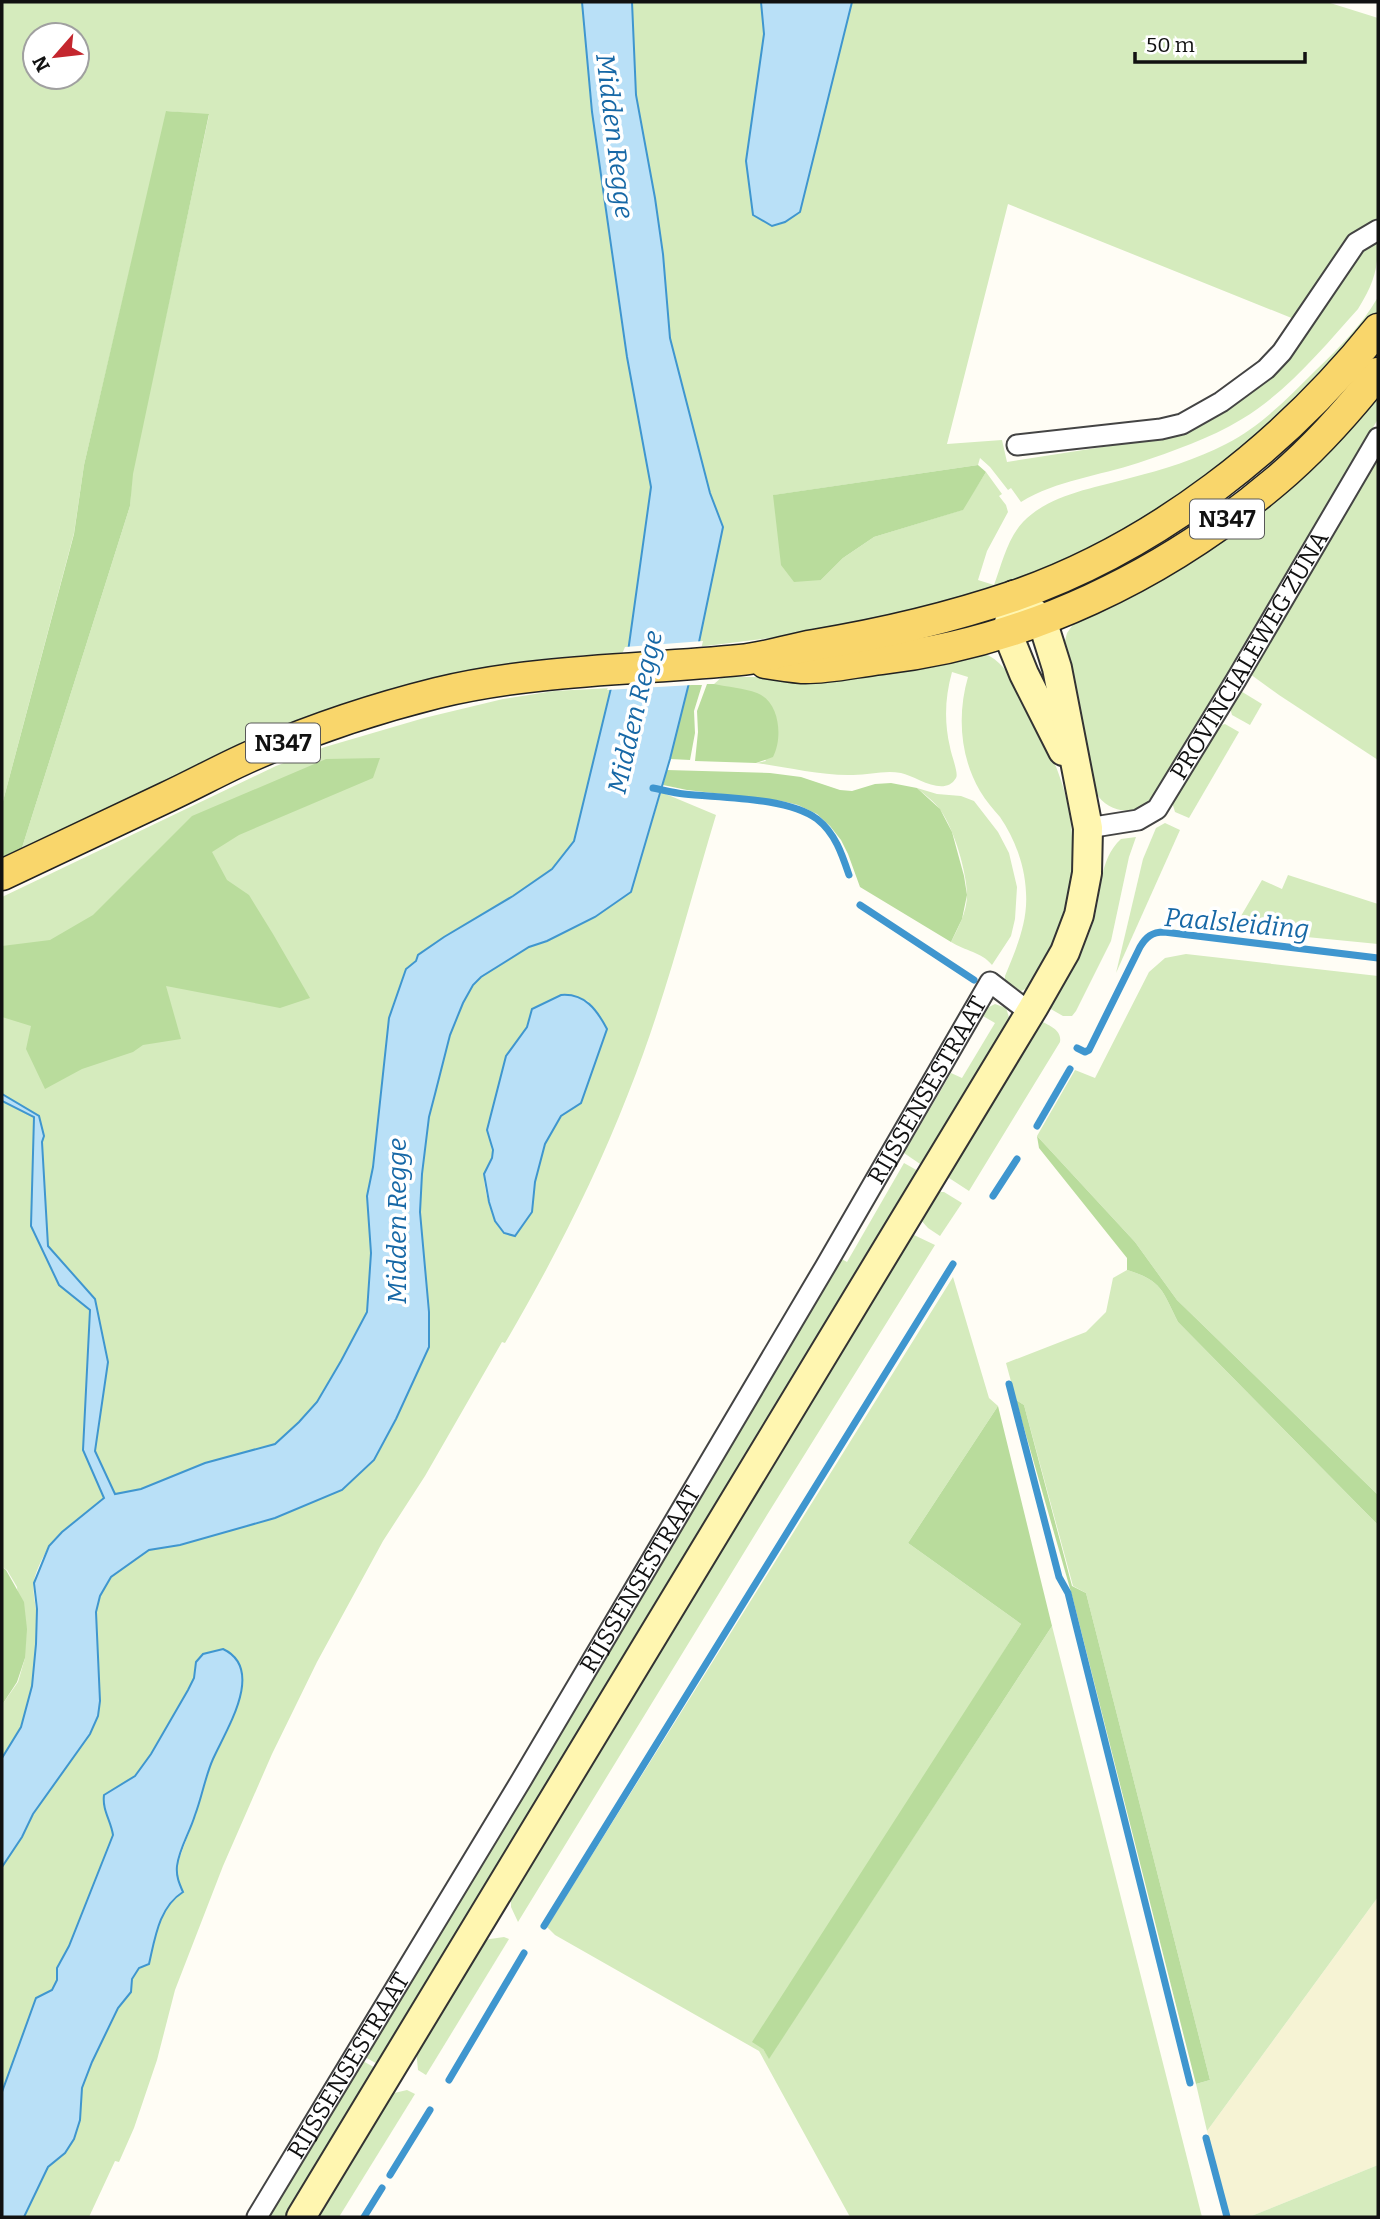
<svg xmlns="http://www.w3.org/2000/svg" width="1380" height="2219" font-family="Bitter,serif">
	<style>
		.farmland { fill: #f6f3d4 }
		.green { fill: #d5ebbd; fill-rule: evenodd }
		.forest { fill: #b9dc9c }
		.water { fill: #b9e0f7; stroke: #3f96cf; stroke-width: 2 }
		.pier { fill: #fffdf5 }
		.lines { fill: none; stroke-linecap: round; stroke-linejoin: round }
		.stream { stroke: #3f96cf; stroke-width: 7 }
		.street-casing { stroke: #444; stroke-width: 23 }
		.secondary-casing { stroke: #333; stroke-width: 32 }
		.primary-casing { stroke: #222; stroke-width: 33 }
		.street { stroke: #fff; stroke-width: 19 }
		.secondary { stroke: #fff6b0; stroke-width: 28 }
		.primary { stroke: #f9d66b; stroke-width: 30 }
		.labels { text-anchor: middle; stroke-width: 7; stroke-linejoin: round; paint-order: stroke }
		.shield { fill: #fff; stroke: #585858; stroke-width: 2 }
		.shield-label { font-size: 23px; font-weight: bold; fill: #111 }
		.street-label { font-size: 24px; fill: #111; stroke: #fff }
		.water-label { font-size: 26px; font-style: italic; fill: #1768a6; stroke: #fff }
	</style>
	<rect width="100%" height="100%" fill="#fffdf5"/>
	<polygon class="farmland" points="1378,1897 1378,2165 1249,2217 1229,2217 1207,2131"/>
	<g class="green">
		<path d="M2,2h580l10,110 35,245 24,130 -23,165 -77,6 -55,8 -81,19 -394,166 109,-345 2,-32 77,-359 -42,-4 -83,354 -10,68 -72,272zM35,35h42v42h-42z"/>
		<path d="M632,2h129l3,32 -18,127 7,53 84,-155 15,-57h475l51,16v203l-84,98 -286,-115 -61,240 55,-4 5,22 153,-24 90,-47 108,-138 20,-14c0,31 -4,44 -20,70 -35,39 -71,83 -116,110 -33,20 -69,32 -104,44 -39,13 -81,17 -117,39l-10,-14 -3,2 -18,-23 -10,-9 -2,7 -204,30 47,85 22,-22 31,-21 88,-27 24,-38 16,22 -3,2 7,9 2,7 -21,39 -9,29 16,5c8,-21 13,-46 29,-63 27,-28 72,-34 107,-44 32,-8 67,-19 96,-34 35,-18 62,-46 90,-74 23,-22 46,-45 62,-73v19l-50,61 -175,143 -152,70 -129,35 -174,22 25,-120 -13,-34 -40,-155 -7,-84 -8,-56 -19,-103z"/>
		<path d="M1378,385v34c-57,96 -110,195 -170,291 -18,29 -37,70 -62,93 -16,14 -40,7 -50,-10l-32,-119 -2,-22 5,-19 12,-17z"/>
		<polygon points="1378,453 1378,760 1279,695 1250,674"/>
		<path d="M983,653c26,10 35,38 47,62 9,19 21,37 28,57 24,63 17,127 -13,186 -6,12 -10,29 -24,33l-16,-10v-5c11,-27 23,-54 21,-83 -1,-27 -11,-54 -26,-76 -7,-8 -14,-16 -20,-26 -20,-34 -23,-76 -12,-114l-16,-5c-7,25 -8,50 -2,75 1,7 9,27 6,31 -12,20 -40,-2 -55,-5 -17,-3 -31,2 -48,2 -31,1 -67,-8 -97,-12l10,-2 -52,-77 8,-7h87z"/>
		<polygon points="611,688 574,841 552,869 513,896 444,937 418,955 416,961 406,969 389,1018 373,1167 367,1196 371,1253 367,1312 341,1361 317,1402 295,1427 275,1444 205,1463 141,1489 115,1494 95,1451 108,1362 95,1299 48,1246 42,1142 44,1136 39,1116 2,1094 2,897 276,766 325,747 424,718 503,699 554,691"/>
		<polygon points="1239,690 1262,704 1250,725 1232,715 1230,708"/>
		<polygon points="1225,724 1239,732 1189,818 1175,812 1172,802 1219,726"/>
		<path d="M917,788l20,6 24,2 13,5 24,31 11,21 8,34 -2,32 -4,17 -19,29c-10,-13 -27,-14 -41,-23 7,-14 16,-30 16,-47 0,-22 -13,-66 -26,-84 -6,-9 -16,-16 -24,-23z"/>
		<path d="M661,792l55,23c-28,93 -52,189 -88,279 -34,87 -76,169 -123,249l-3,-1 -77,134 -42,65 -66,121 -45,92 -49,112 -48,124 -18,70 -23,68 -15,34 -4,-1 -26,56h-65l24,-50 17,-14 9,-14 8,-37v-14l10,-26 26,-54 13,-16 1,-13 7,-11 26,-58 12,-14 6,-4 -6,-15v-12l18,-49 18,-58 16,-30 9,-23 4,-27 -2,-13 -17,-16 -20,5 -7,8 -2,16 -32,60 -27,38 -31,19c-2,15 7,26 9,40l-44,111 -12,22v12l-5,10 -16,8 -34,94v-225l20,-30 11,-23 57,-80 8,-18 2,-15 -4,-89 4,-16 11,-19 38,-27 127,-32 66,-28 32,-30 22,-41 33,-72v-35l-9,-100 2,-38 7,-57 21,-82 13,-32 10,-18 8,-8 48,-30 18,-6 48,-24 36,-25zM572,995l16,6 19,28 -26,74 -20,12 -16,29 -10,38 -3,30 -18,24c-3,-1 -7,-1 -10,-3 -11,-8 -20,-43 -20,-56 0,-9 9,-16 8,-26 -1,-12 -5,-19 -2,-32l16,-63 21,-29 5,-18 26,-12z"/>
		<polygon points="1165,823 1180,830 1116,973 1143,859 1156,828"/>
		<path d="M1136,837l-7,20 -18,84 -35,70 -4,5h-9l-14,-8c16,-28 35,-56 45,-88 8,-27 4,-60 27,-81z"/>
		<polygon points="1288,875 1378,904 1378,944 1276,934 1241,916 1262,880 1282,889"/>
		<polygon points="1186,954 1378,976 1378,1495 1177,1300 1135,1242 1037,1136 1075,1070 1095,1078 1149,972 1165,958"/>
		<polygon points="995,1004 1006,1008 1010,1020 923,1166 904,1153 951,1073 962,1078 995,1023 983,1016 987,1008"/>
		<path d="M1041,1021c9,5 21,9 19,21l-91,149 -23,-15z"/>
		<path d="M2,1101l32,16 -3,109 28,59 31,25 -7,140 22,48c-17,18 -44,28 -57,50 -5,9 -13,24 -14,34 -2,12 3,26 3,38 -1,46 -3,102 -35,138v-53l16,-23 7,-24 -8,-71 -10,-17 -5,-3z"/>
		<polygon points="904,1163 920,1172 379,2065 365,2057 840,1258 847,1262"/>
		<polygon points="936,1192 944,1192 962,1203 940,1236 928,1228 920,1219"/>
		<polygon points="914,1235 935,1245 767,1515 518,1922 511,1907 511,1894 911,1236"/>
		<path d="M1127,1270c35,10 36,22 51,52l200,203v372l-171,234 -11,-47 14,-4 -124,-487 -13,-7 -49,-181 -8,-5 -10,-37 80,-31 20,-20 7,-34z"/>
		<polygon points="953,1277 989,1398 998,1406 908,1543 1021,1624 926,1775 763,2049 769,2058 1052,1626 1202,2217 850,2217 759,2051 555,1935 547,1927"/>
		<polygon points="504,1937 509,1939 426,2075 418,2070 416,2049 483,1940"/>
		<polygon points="363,2061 377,2069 288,2217 267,2217"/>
		<polygon points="407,2090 415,2094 339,2217 316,2217 390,2094"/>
		<polygon points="1378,2165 1378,2217 1249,2217"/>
	</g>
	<g class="forest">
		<polygon points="166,111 209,114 133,474 130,506 21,851 2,860 2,805 74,534 84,465"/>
		<polygon points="978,465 986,472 963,510 874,537 843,558 821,580 794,582 781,565 773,495"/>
		<path d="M707,684h7c13,3 30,4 43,9 23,9 26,45 16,64l-17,6 -61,-2 3,-29 -1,-21z"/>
		<polygon points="688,685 702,685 694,711 695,733 690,760 670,759"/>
		<polygon points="380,758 373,778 239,835 212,852 227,880 249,895 273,934 310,998 280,1008 166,986 181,1039 143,1045 133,1052 82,1069 45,1089 26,1049 31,1026 2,1017 2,946 50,940 93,915 192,816 326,759"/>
		<polygon points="667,770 770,773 801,777 840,790 852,791 875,784 891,783 917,788 940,809 952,832 964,876 967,895 962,919 951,942 860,887 848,854 841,840 830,826 817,814 798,805 782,801 687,790 663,785"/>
		<path d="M1037,1136l98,106 42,58 201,195v30l-200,-203c-15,-30 -16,-42 -51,-52v-12l-88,-110z"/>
		<polygon points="1016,1400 1024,1405 1072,1586 1086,1593 1210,2080 1196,2084 1073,1599"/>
		<polygon points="998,1406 1052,1626 769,2059 763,2049 752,2042 1021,1624 908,1543"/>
		<polygon points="2,1567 6,1570 24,1602 27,1629 25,1658 17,1682 2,1705"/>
	</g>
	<g class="water">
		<polygon points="582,2 632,2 636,95 655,198 663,254 670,338 710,493 723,527 698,647 670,759 631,892 595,917 547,941 529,947 481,977 473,985 463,1003 450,1035 435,1094 429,1117 422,1174 420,1212 429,1312 429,1347 396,1419 374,1460 342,1490 275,1518 180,1545 149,1550 111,1577 100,1596 96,1612 100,1701 98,1716 90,1734 33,1814 22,1837 2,1867 2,1758 21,1727 32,1686 36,1644 37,1609 34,1583 49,1546 62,1532 104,1498 83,1450 90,1310 59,1285 31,1226 34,1117 2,1101 2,1094 39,1116 44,1136 42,1142 48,1246 95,1299 108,1362 95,1451 115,1494 141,1489 205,1463 275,1444 299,1422 317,1402 341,1361 367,1312 371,1253 367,1196 373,1167 389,1018 406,969 416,961 418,955 444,937 513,896 552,869 574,841 611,688 628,652 651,487 627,357 592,112"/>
		<polygon points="761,2 852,2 800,212 785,222 772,226 753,215 746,161 764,34"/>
		<path d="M561,995c24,-2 36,15 46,34l-26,74 -20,13 -16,28 -10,38 -3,30 -17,24 -11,-3 -9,-12 -6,-19 -5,-28 8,-16 1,-8 -6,-20 19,-74 21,-29 5,-18z"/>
		<path d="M223,1649c43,20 3,81 -10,110 -8,18 -11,38 -18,56 -5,17 -16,34 -18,51 -1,10 2,17 6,26 -24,15 -28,46 -34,72l-10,4 -7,11 -1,13 -13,16 -26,54 -10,26 -2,32 -6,19 -9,14 -17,14 -24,50h-22v-125l34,-94 16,-8 5,-10v-12l12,-22 44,-111c-2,-14 -11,-25 -9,-40l31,-19 16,-22 37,-64 6,-12 2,-16 7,-8z"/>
	</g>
	<polygon class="pier" points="703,641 692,685 607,690 625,647"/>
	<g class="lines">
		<g class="stream">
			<path d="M653,788c10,2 21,5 31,6 37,4 103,3 133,25 18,14 25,35 32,56"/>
			<polyline points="860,905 974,980"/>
			<path d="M1077,1048l8,4 4,-2 51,-103c6,-10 12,-15 24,-15l214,26"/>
			<polyline points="1037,1126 1070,1069"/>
			<polyline points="993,1196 1017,1159"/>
			<polyline points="1009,1384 1059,1577 1068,1593 1190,2083"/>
			<polyline points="544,1926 953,1264"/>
			<polyline points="449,2080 524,1953"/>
			<polyline points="1206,2138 1227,2217"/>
			<polyline points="390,2175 430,2110"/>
			<polyline points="364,2217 382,2188"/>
		</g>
		<g class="street-casing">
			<g id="street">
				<polyline points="1017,445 1161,429 1182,424 1221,402 1266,369 1282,352 1356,243 1378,230"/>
				<path id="s1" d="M1088,828l50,-8 19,-11 79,-129 142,-242"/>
				<path id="s2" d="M257,2217l265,-438 303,-512 165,-285 30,23 13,3"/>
			</g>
		</g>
		<g class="secondary-casing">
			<g id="secondary">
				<polyline points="1012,609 1007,632 1024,674 1063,751"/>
				<polyline points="301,2217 1033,1008 1065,952 1079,915 1087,873 1088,828 1057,668 1042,620 1014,595"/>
			</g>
		</g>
		<g class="primary-casing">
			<g id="primary">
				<path d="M765,663c12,2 25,4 37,5 25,1 53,-6 79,-9 145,-16 284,-84 395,-178 38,-32 71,-69 102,-108"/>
				<path d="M2,875c55,-26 110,-52 165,-78 28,-13 55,-28 82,-40 61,-27 124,-48 188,-64 99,-24 202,-23 303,-33 25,-2 49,-11 74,-15 67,-11 135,-27 200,-49 142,-49 271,-151 364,-267"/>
			</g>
		</g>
		<use href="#street" class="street"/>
		<use href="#secondary" class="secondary"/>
		<use href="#primary" class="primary"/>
	</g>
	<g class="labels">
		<g class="shield">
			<rect x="1190" y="499.5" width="74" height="39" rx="5"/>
			<rect x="246" y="723.5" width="74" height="39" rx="5"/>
		</g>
		<g class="shield-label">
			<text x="1227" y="527">N347</text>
			<text x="283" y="751">N347</text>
		</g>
		<g class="street-label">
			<text dy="8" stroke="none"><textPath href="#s1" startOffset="252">PROVINCIALEWEG ZUNA</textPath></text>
			<text dy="8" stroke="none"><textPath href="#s2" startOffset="1311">RIJSSENSESTRAAT</textPath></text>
			<text dy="8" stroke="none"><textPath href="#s2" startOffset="744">RIJSSENSESTRAAT</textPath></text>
			<text dy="8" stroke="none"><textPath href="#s2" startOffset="177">RIJSSENSESTRAAT</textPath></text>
		</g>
		<g class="water-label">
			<text transform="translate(615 136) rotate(83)" y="9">Midden Regge</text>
			<text transform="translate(635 712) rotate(-77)" y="9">Midden Regge</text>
			<text transform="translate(1237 923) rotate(5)" y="9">Paalsleiding</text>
			<text transform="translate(397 1221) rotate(-90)" y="9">Midden Regge</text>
		</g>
	</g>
	<rect width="1380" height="2219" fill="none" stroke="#111111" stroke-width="7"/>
	<g transform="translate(56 56) rotate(242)"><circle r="33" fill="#ffffff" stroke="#a0a0a0" stroke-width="2"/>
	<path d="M0-5L12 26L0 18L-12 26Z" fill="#c4262e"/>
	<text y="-10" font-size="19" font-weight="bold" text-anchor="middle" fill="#111111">N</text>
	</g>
	<path d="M1135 52v10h170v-10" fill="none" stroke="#111111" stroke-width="3.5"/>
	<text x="1146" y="52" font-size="21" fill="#111111" stroke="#ffffff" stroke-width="5" paint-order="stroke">50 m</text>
</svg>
